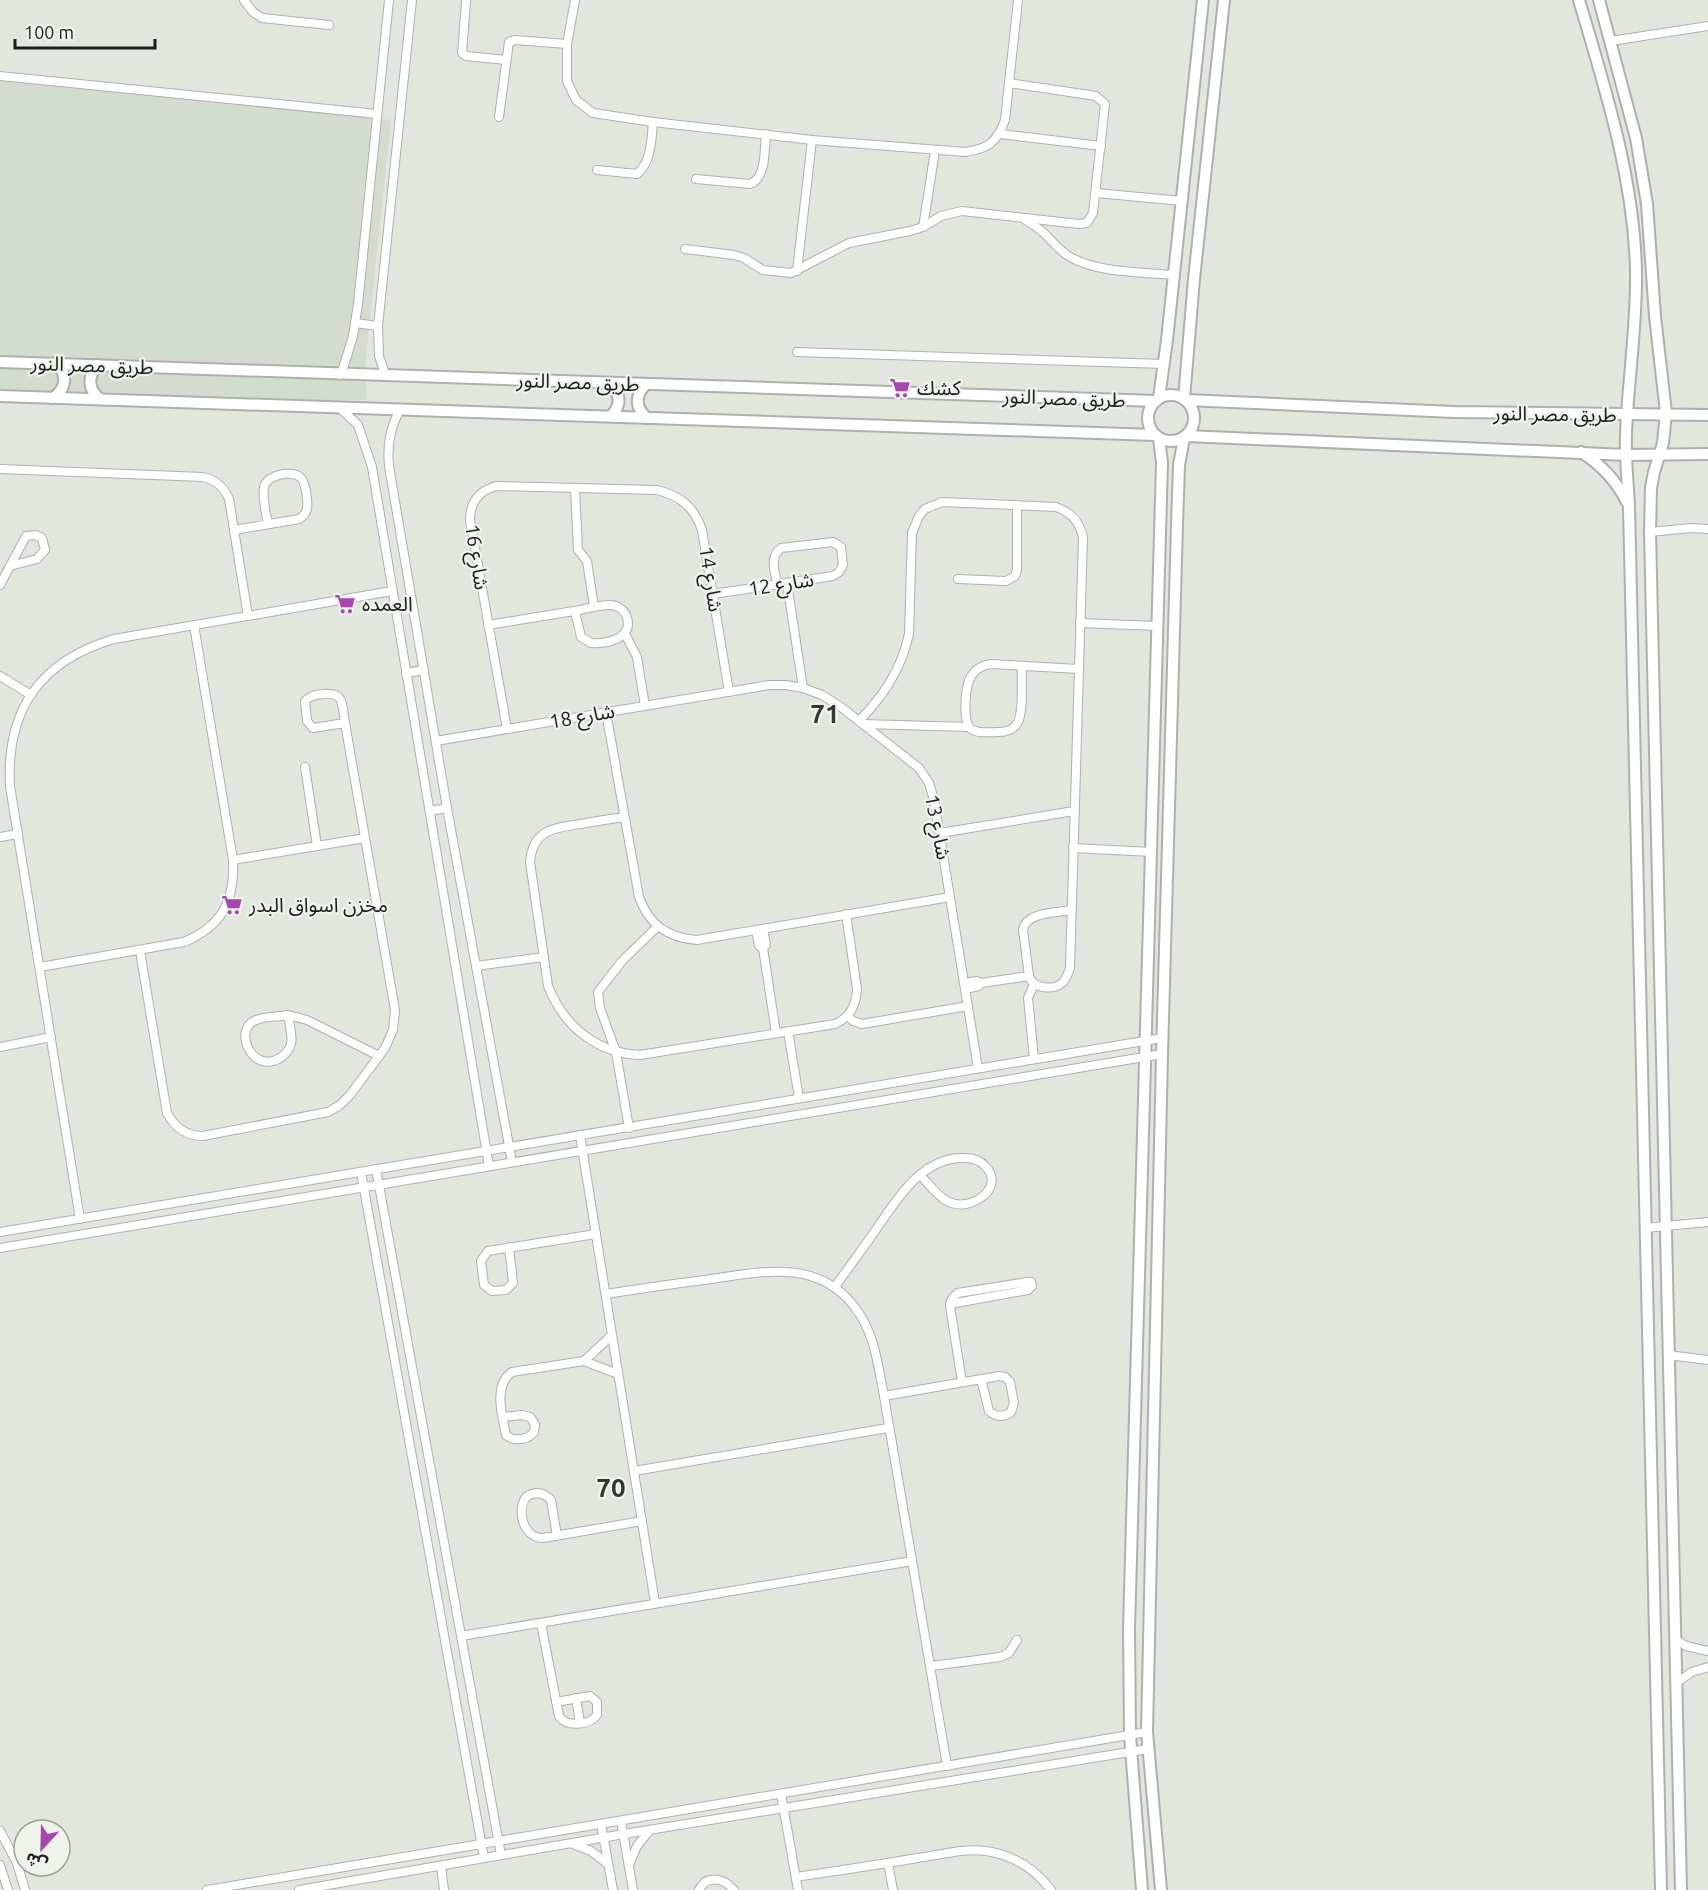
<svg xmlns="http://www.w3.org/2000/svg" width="1708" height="1890" font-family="Ubuntu,'Noto Sans Arabic',sans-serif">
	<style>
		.built { fill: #d3dcce }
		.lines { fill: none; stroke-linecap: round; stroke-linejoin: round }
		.street-casing { stroke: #adb1ab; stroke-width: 10 }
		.secondary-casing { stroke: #adb1ab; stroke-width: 14 }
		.street { stroke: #fff; stroke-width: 8 }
		.secondary { stroke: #fff; stroke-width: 10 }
		.labels { text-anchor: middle; stroke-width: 4.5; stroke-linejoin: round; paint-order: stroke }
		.street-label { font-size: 20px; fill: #1c1e1c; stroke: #eef3ec }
		.poi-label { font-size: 20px; fill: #1c1e1c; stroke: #eef3ec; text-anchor: start }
		.district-label { font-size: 26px; font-weight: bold; fill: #343732; stroke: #eef3ec }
	</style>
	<rect width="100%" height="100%" fill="#e1e6df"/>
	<polygon class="built" points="0,79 391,120 365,366 367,400 0,400"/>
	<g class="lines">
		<g class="street-casing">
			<g id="street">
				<polyline points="244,0 253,12 262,18 329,25"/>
				<path d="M575,0l-8,44v37l9,19 17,13 60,9 159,18 153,12c22,-3 32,-9 40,-32l13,-120"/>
				<polyline points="466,2 462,53 466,56 506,60"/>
				<polyline points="1611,41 1708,26"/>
				<polyline points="0,76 377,114"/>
				<polyline points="499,117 509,42 515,40 567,44"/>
				<polyline points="1000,134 1101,146"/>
				<path d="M597,170l40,4c15,-13 14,-33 16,-52"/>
				<path d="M696,179l54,5c17,-7 14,-34 16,-50"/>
				<polyline points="1096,193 1182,201"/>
				<path d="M1024,219c7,4 14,9 20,14 9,9 16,19 28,25 28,15 71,14 102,17"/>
				<polyline points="923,227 935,151"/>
				<polyline points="685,249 734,255 744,258 763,270 791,273 849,243 910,231 923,227 941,216 962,211 1079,224 1087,223 1093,213 1105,104 1096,96 1009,83"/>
				<polyline points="797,271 812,140"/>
				<polyline points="355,323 378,326"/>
				<polyline points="797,352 1164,364"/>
				<polyline points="341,375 353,336 358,304 389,0"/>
				<polyline points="386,376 379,356 378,326 412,0"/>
				<polyline points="340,408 358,425 372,467 489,1166"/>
				<path d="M400,409c-10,20 -13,36 -11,57l58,342 65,354"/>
				<path d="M0,469l203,8c13,3 21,10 26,22l19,117"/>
				<polyline points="575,488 578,550 587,561 594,607"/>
				<path d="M234,530l65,-11c4,-3 7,-5 8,-10 1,-8 -1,-27 -7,-32 -8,-7 -34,-2 -36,10 -2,11 2,26 4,37"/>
				<polyline points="1650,532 1691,528 1708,529"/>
				<polyline points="958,579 1006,581 1015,576 1017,570 1017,505"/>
				<polyline points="787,583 803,688"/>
				<polyline points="0,585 26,536 35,535 42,538 45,550 37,559 10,566"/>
				<path d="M713,594l120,-18 6,-4 4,-7 -2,-18 -8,-5 -52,6c-12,9 -6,23 -4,36"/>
				<polyline points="1080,623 1157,626"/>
				<path d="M488,625c31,-5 61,-10 92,-15 10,-2 22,-6 32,-5 6,1 12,5 14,10 10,23 -19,29 -35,28l-10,-6 -6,-26"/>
				<polyline points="625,634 637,657 645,706"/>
				<path d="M1022,666c-1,14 2,43 -4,56 -4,8 -12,10 -19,10 -9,0 -21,2 -28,-3 -9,-8 -6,-45 1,-54 5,-7 11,-10 19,-11l88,5"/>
				<polyline points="406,673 424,670"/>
				<polyline points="0,676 31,695"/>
				<path d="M606,712l33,185c10,28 29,41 58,43l253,-43"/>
				<path d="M859,721c25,-26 42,-51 50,-87l3,-101 7,-17 6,-7 17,-7 114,5c15,5 23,14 27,30l-13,431c-2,5 -3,10 -7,14 -9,9 -30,7 -34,-6l-6,-46c3,-18 33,-17 48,-20"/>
				<polyline points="863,724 969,727"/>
				<path d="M507,729l-37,-209c0,-18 9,-29 26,-34l161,4c24,6 37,17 45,40l27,162"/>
				<polyline points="436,741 769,685 786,685 803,688 822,695 841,707 919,768 929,783 934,800 978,1068"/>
				<polyline points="305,767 317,846"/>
				<polyline points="430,811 447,808"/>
				<path d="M624,817c-14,2 -28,4 -43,7 -27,4 -48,5 -51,38l18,124c16,40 48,67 92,69l195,-31c15,-7 21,-18 22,-35l-11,-75"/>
				<polyline points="940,833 1074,811"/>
				<polyline points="0,837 18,834"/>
				<polyline points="1073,848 1151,852"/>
				<polyline points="233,860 365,838"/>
				<polyline points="756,930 759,946 763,948 766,945 763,929"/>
				<polyline points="763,948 776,1033"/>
				<path d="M140,951l27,162c8,15 20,23 36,23l125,-24 12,-7 10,-10 35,-47 8,-18 2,-20 -50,-287c-3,-17 0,-32 -22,-29 -7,1 -12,1 -18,7l2,20 6,7 32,-5"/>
				<polyline points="476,966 544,957"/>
				<path d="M40,967l144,-25c38,-16 51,-41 49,-82l-39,-235"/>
				<polyline points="964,983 977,981 981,983 979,986 965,989"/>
				<polyline points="981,983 1029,976"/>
				<polyline points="1034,984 1028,998 1034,1059"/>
				<path d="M288,1015c-10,2 -23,1 -32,5 -24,9 -4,55 24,38 5,-3 10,-9 11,-14 2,-9 -2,-20 -3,-29l19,5 72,36"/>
				<polyline points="848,1016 853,1021 862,1024 968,1006"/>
				<polyline points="788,1031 799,1098"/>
				<polyline points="0,1047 51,1037"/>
				<polyline points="629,1128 616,1052 600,1008 598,992 622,961 657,927"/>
				<polyline points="580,1135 655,1603"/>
				<polyline points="376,1169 501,1855"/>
				<polyline points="361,1172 484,1858"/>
				<path d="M80,1219l-70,-433c-4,-77 30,-125 104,-147l278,-48"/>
				<polyline points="1645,1228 1708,1222"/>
				<polyline points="0,1232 1162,1038"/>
				<polyline points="509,1247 513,1283 506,1290 492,1291 484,1285 481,1261 488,1251 596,1234"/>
				<polyline points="0,1248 1162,1054"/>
				<path d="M835,1287c13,-19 27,-37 40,-56 21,-30 46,-74 89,-73 8,0 16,2 21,8 22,21 -15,48 -38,35 -11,-6 -19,-18 -27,-26"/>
				<path d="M606,1294c33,-5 66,-10 99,-14 54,-8 114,-23 151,29 19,25 22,57 28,87l63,370"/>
				<path d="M950,1304l78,-14 4,-4 -1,-4h-4l-69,11c-5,4 -8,7 -8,13l12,76"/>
				<polyline points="1668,1355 1708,1360"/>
				<polyline points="584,1361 612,1335"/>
				<path d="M884,1396l115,-20 6,1 5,5 4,21 -3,9c-8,6 -15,5 -22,-1l-8,-32"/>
				<path d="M503,1417l19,-2 8,2 5,7 -1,8c-6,8 -20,10 -28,3 -4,-19 -13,-50 6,-63l72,-11 34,13"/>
				<polyline points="634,1471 888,1428"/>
				<path d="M557,1536l-6,-36c-8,-8 -16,-9 -25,-3 -10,15 -2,41 17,41l99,-17"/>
				<path d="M541,1623l18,93c7,12 31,9 38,-1v-13l-7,-6 -34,6"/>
				<polyline points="461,1636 912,1561"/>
				<polyline points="1675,1639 1686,1646 1708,1651"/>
				<polyline points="931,1666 1000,1657 1009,1653 1017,1640"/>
				<polyline points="1676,1683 1692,1672 1708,1667"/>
				<polyline points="576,1698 580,1723"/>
				<polyline points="781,1794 798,1890"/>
				<polyline points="621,1821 633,1890"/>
				<polyline points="601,1824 613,1890"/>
				<polyline points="0,1831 17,1863 25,1890"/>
				<polyline points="573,1844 591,1851 608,1864"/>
				<polyline points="888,1863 893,1890"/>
				<polyline points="0,1865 8,1890"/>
				<polyline points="629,1865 637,1846 650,1830"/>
				<polyline points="441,1866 444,1890"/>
				<path d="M796,1877c40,-6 81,-12 122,-19 22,-3 46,-10 68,-7 27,4 49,18 65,39"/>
				<polyline points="207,1890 1147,1732"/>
				<polyline points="299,1890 624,1834 1148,1749"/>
				<path d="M699,1890c8,-16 24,-12 35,0"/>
			</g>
		</g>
		<g class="secondary-casing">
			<g id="secondary">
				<path d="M1579,0c26,88 55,178 57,271 1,55 -8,109 -10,163 -1,24 2,49 3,73l32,1383"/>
				<polyline points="1599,0 1636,138 1647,204 1655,316 1666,413 1663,443 1654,472 1651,488 1650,532 1681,1890"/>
				<polyline points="0,362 1156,401"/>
				<path d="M98,365c-11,11 -10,25 2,34"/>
				<path d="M608,383c13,9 14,22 3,33"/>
				<path d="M645,385c-10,11 -10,23 2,33"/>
				<circle cx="1171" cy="418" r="23"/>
				<polyline points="0,396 1155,435"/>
				<path d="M53,398c14,-10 15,-24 3,-35"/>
				<polyline points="1159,398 1167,340 1203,0"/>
				<polyline points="1184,399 1194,279 1224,0"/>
				<polyline points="1186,400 1454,412 1708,415"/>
				<polyline points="1186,436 1627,455 1708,454"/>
				<path d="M1581,452c21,13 35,28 46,50"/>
				<polyline points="1142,1890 1130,1735 1129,1628 1162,463 1159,438"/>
				<polyline points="1161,1890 1147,1732 1162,1054 1177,525 1179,465 1184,438"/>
			</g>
		</g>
		<use href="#street" class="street"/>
		<use href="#secondary" class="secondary"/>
	</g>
	<defs>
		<g id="supermarket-bare" transform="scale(1.62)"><path d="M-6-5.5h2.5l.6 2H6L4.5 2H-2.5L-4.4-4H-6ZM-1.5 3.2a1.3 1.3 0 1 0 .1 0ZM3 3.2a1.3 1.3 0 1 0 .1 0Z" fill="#a747af" stroke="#eef3ec" stroke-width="2.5" paint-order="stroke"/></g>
	</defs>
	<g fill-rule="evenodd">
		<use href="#supermarket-bare" x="900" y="388"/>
		<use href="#supermarket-bare" x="345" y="604"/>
		<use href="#supermarket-bare" x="232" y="905"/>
	</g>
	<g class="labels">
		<g class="street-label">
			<text transform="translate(92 365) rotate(2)" y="7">طريق مصر النور</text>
			<text transform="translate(578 382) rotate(2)" y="7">طريق مصر النور</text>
			<text transform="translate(1064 398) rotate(2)" y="7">طريق مصر النور</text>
			<text transform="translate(1555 414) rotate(1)" y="7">طريق مصر النور</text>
			<text transform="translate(477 557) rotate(81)" y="7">شارع 16</text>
			<text transform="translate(711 579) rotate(81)" y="7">شارع 14</text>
			<text transform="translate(781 584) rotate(-9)" y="7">شارع 12</text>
			<text transform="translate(582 716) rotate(-10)" y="7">شارع 18</text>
			<text transform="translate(938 827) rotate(79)" y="7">شارع 13</text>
		</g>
		<g class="poi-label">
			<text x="917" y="395">كشك</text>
			<text x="362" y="611">العمده</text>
			<text x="249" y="912">مخزن اسواق البدر</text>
		</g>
		<g class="district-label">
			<text x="825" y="723">71</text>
			<text x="611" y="1497">70</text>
		</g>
	</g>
	<g transform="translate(42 1848) rotate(202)"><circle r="28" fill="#eef3ec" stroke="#9a9e99" stroke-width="1.5"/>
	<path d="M0-4.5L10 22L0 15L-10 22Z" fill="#a747af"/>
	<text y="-9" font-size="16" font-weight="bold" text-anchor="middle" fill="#1c1e1c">ش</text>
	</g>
	<path d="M15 39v9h140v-9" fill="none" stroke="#1c1e1c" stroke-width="3"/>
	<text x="24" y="39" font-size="18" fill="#1c1e1c" stroke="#eef3ec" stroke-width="4.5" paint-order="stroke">100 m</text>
</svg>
